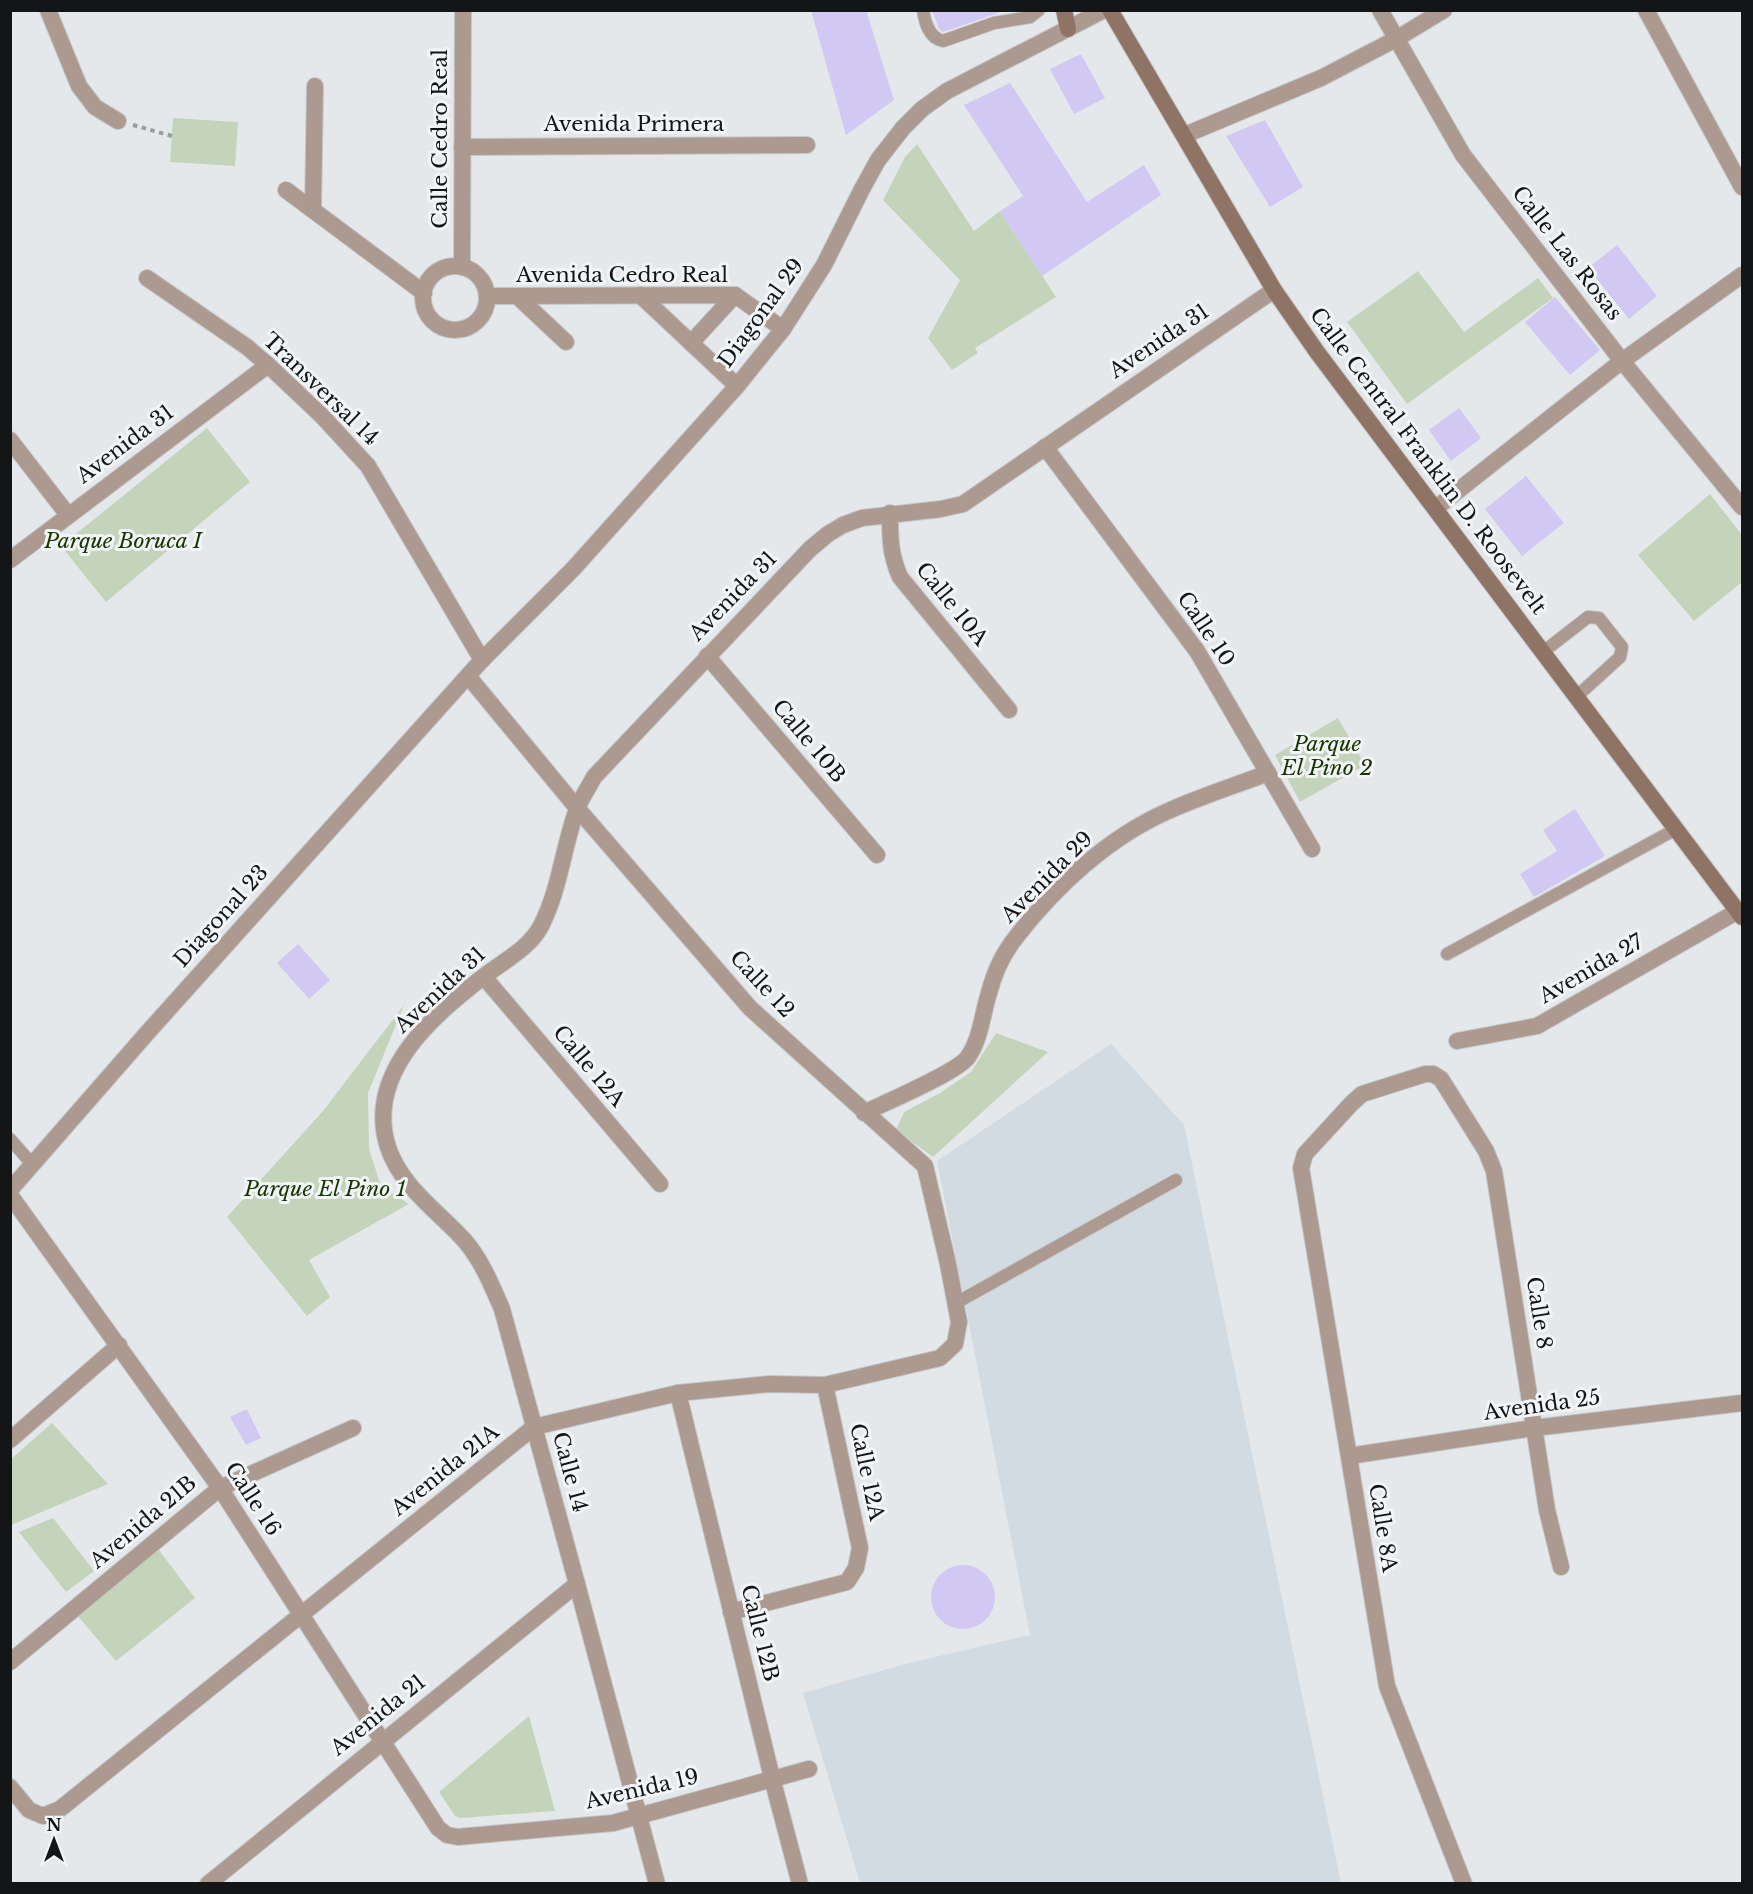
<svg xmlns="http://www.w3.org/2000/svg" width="1753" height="1894" font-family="'Libre Baskerville',serif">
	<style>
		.built { fill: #d2dbe2 }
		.green { fill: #c3d4ba }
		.building { fill: #d1c8f3 }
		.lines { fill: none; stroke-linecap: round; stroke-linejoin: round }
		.service-casing { stroke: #c4c6c8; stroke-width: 14 }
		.minor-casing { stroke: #c4c6c8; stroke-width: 18 }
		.secondary-casing { stroke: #c4c6c8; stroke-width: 18 }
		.path { stroke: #9b9d9f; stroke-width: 4; stroke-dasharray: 4.5 4.5; stroke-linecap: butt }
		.service { stroke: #ac9990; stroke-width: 12 }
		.minor { stroke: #ac9990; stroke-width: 16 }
		.secondary { stroke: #8f7465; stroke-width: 16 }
		.labels { text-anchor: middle; stroke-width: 6; stroke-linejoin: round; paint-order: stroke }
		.street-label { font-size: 21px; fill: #141516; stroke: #f2f5f7 }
		.park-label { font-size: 21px; font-style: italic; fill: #173600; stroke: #f2f5f7 }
	</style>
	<rect width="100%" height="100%" fill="#e5e8ea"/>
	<polygon class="built" points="1111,1044 1184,1125 1341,1883 860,1883 803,1693 905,1664 1030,1635 937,1161"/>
	<g class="green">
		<polygon points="173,118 238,122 235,166 170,162"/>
		<polygon points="917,144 974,231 1000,211 1056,297 975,348 978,353 952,370 928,338 960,280 883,200 905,157"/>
		<polygon points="1418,271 1464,332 1538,278 1553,298 1407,404 1347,322"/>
		<polygon points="207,428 250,482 106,602 61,546"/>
		<polygon points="1710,494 1742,535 1742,582 1694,621 1638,555"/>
		<polygon points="1338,718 1365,765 1300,802 1275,755"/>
		<polygon points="404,1005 368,1093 369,1149 381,1186 409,1204 309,1260 330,1297 307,1316 227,1217 323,1111"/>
		<polygon points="996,1033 1048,1052 933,1157 896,1130 904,1112 940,1093 971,1072"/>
		<polygon points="52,1423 108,1484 11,1525 11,1459"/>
		<polygon points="53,1518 94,1571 66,1592 19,1532"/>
		<polygon points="159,1550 195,1598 116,1661 77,1615"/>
		<polygon points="529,1716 555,1811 460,1818 455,1816 439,1792"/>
	</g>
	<g class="building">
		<polygon points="811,10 866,10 894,100 846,135"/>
		<polygon points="932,10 1001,10 1001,12 943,32 939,29"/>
		<polygon points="1081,54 1105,98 1074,114 1050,69"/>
		<polygon points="1010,83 1087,202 1144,165 1161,195 1042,276 1000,211 1023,196 964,105"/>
		<polygon points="1265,120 1303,187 1270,207 1226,136"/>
		<polygon points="1617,245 1657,296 1629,319 1588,268"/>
		<polygon points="1555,297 1600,350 1570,375 1525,322"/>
		<polygon points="1459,408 1481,438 1451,461 1429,430"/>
		<polygon points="1526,476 1564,523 1522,556 1485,509"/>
		<polygon points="1575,809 1605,856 1534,897 1520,874 1557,851 1543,830"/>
		<polygon points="298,944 330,980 309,999 277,963"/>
		<polygon points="247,1409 261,1438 246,1445 230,1417"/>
		<circle cx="963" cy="1597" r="32"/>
	</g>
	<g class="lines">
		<g class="service-casing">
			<g id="service">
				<path d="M923,10c2,13 6,28 20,31l51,-18 36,-6 9,-7"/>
				<polyline points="1543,652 1588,617 1599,618 1622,647 1620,657 1576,697"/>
				<polyline points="1447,954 1676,829"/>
				<polyline points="10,1139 32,1164"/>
				<polyline points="956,1303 1176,1180"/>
			</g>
		</g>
		<g class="minor-casing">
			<g id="minor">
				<polyline points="48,10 79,86 95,107 118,121"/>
				<polyline points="1380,10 1463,155 1622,361 1742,507"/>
				<polyline points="1646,10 1742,187"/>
				<polyline points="1185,135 1321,78 1396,39 1444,10"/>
				<polyline points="462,147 807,145"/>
				<polyline points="286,190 424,293"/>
				<polyline points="313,210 315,86"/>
				<circle cx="455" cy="298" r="32"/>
				<polyline points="462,267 463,10"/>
				<polyline points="147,278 247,347 268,365 323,417 368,466 482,660"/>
				<polyline points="640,295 737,386"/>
				<polyline points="488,296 735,295 783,329"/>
				<polyline points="518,297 566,342"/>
				<polyline points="691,343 735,295"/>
				<polyline points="10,440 68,515"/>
				<polyline points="1045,447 1197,651 1312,849"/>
				<polyline points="1436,508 1622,361 1742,275"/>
				<path d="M890,513c0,25 0,41 10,64l109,133"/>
				<polyline points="10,560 268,365"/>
				<polyline points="707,656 877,855"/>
				<polyline points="484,977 660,1184"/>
				<polyline points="1457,1041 1537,1026 1738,911"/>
				<path d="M864,1113c20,-10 94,-41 104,-56 13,-19 14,-42 21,-64 5,-20 15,-41 28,-57 39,-50 91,-98 149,-124 33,-15 68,-26 102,-39"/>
				<polyline points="10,1190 148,1032 482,660 574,568 737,386 783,329 824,265 862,189 878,160 903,128 922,109 947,91 1104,10"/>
				<polyline points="10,1195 220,1488 438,1828 447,1835 458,1837 613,1823 809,1769"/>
				<polyline points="678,1393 772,1778 800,1884"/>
				<polyline points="10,1440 119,1345"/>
				<polyline points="1349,1456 1534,1428 1742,1403"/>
				<polyline points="731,1612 847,1582 856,1568 860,1548 825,1385"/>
				<polyline points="10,1662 220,1488 353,1428"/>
				<polyline points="10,1787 29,1810 43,1816 60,1809 534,1427 678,1393 769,1384 825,1385 940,1358 955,1344 959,1322 948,1264 925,1166 750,1008 577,808 468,676"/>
				<polyline points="208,1884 577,1584"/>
				<path d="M657,1884l-80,-300 -75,-275c-10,-23 -20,-48 -37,-68 -27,-30 -64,-54 -77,-94 -24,-74 47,-134 99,-173 19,-14 43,-27 54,-48 19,-37 22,-79 36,-117 4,-11 12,-22 17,-32l216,-228 18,-15 15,-9 19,-7 79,-9 22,-5 311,-214"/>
				<polyline points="1464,1884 1387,1686 1301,1168 1305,1154 1351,1104 1362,1094 1425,1074 1433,1074 1441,1079 1486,1151 1494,1171 1547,1510 1561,1567"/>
			</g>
		</g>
		<g class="secondary-casing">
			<g id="secondary">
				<polyline points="1064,10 1068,29"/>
				<polyline points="1110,10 1274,290 1317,352 1742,917"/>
			</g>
		</g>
		<polyline class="path" points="133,125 172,136"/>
		<use href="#service" class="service"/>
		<use href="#minor" class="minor"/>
		<use href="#secondary" class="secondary"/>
	</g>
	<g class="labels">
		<g class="street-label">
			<text x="634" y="131">Avenida Primera</text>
			<text transform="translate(440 139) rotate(-90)" y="7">Calle Cedro Real</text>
			<text transform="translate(1567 253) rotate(52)" y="7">Calle Las Rosas</text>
			<text x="622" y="282">Avenida Cedro Real</text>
			<text transform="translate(761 313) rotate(-54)" y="7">Diagonal 29</text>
			<text transform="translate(1159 341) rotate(-34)" y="7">Avenida 31</text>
			<text transform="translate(321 389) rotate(44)" y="7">Transversal 14</text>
			<text transform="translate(125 444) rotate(-37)" y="7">Avenida 31</text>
			<text transform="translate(1428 461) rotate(53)" y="7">Calle Central Franklin D. Roosevelt</text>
			<text transform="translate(733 596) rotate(-46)" y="7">Avenida 31</text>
			<text transform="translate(952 604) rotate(51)" y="7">Calle 10A</text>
			<text transform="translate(1206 629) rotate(56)" y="7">Calle 10</text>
			<text transform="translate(809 741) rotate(50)" y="7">Calle 10B</text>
			<text transform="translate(1047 877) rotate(-45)" y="7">Avenida 29</text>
			<text transform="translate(221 916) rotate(-48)" y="7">Diagonal 23</text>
			<text transform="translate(1591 969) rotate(-30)" y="7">Avenida 27</text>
			<text transform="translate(762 984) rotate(47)" y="7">Calle 12</text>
			<text transform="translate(440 990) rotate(-43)" y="7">Avenida 31</text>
			<text transform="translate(589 1066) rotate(50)" y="7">Calle 12A</text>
			<text transform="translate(1539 1313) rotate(81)" y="7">Calle 8</text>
			<text transform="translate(1542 1405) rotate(-8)" y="7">Avenida 25</text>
			<text transform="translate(445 1470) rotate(-39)" y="7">Avenida 21A</text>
			<text transform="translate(570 1472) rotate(75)" y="7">Calle 14</text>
			<text transform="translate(867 1472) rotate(78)" y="7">Calle 12A</text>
			<text transform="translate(253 1499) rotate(57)" y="7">Calle 16</text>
			<text transform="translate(143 1522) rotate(-40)" y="7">Avenida 21B</text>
			<text transform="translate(1383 1528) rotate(81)" y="7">Calle 8A</text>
			<text transform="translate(760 1633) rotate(76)" y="7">Calle 12B</text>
			<text transform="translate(378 1715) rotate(-39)" y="7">Avenida 21</text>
			<text transform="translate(642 1789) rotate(-13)" y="7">Avenida 19</text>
		</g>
		<g class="park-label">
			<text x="123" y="548">Parque Boruca I</text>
			<text x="1327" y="751">Parque<tspan x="1327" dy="24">El Pino 2</tspan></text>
			<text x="325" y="1196">Parque El Pino 1</text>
		</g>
	</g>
	<rect width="1753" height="1894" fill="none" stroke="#141516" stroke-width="24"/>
	<g transform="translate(54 1840)" stroke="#f2f5f7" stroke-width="4.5" paint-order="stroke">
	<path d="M0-4.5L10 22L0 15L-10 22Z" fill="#141516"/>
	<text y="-9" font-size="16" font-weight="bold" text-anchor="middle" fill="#141516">N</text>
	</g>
</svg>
